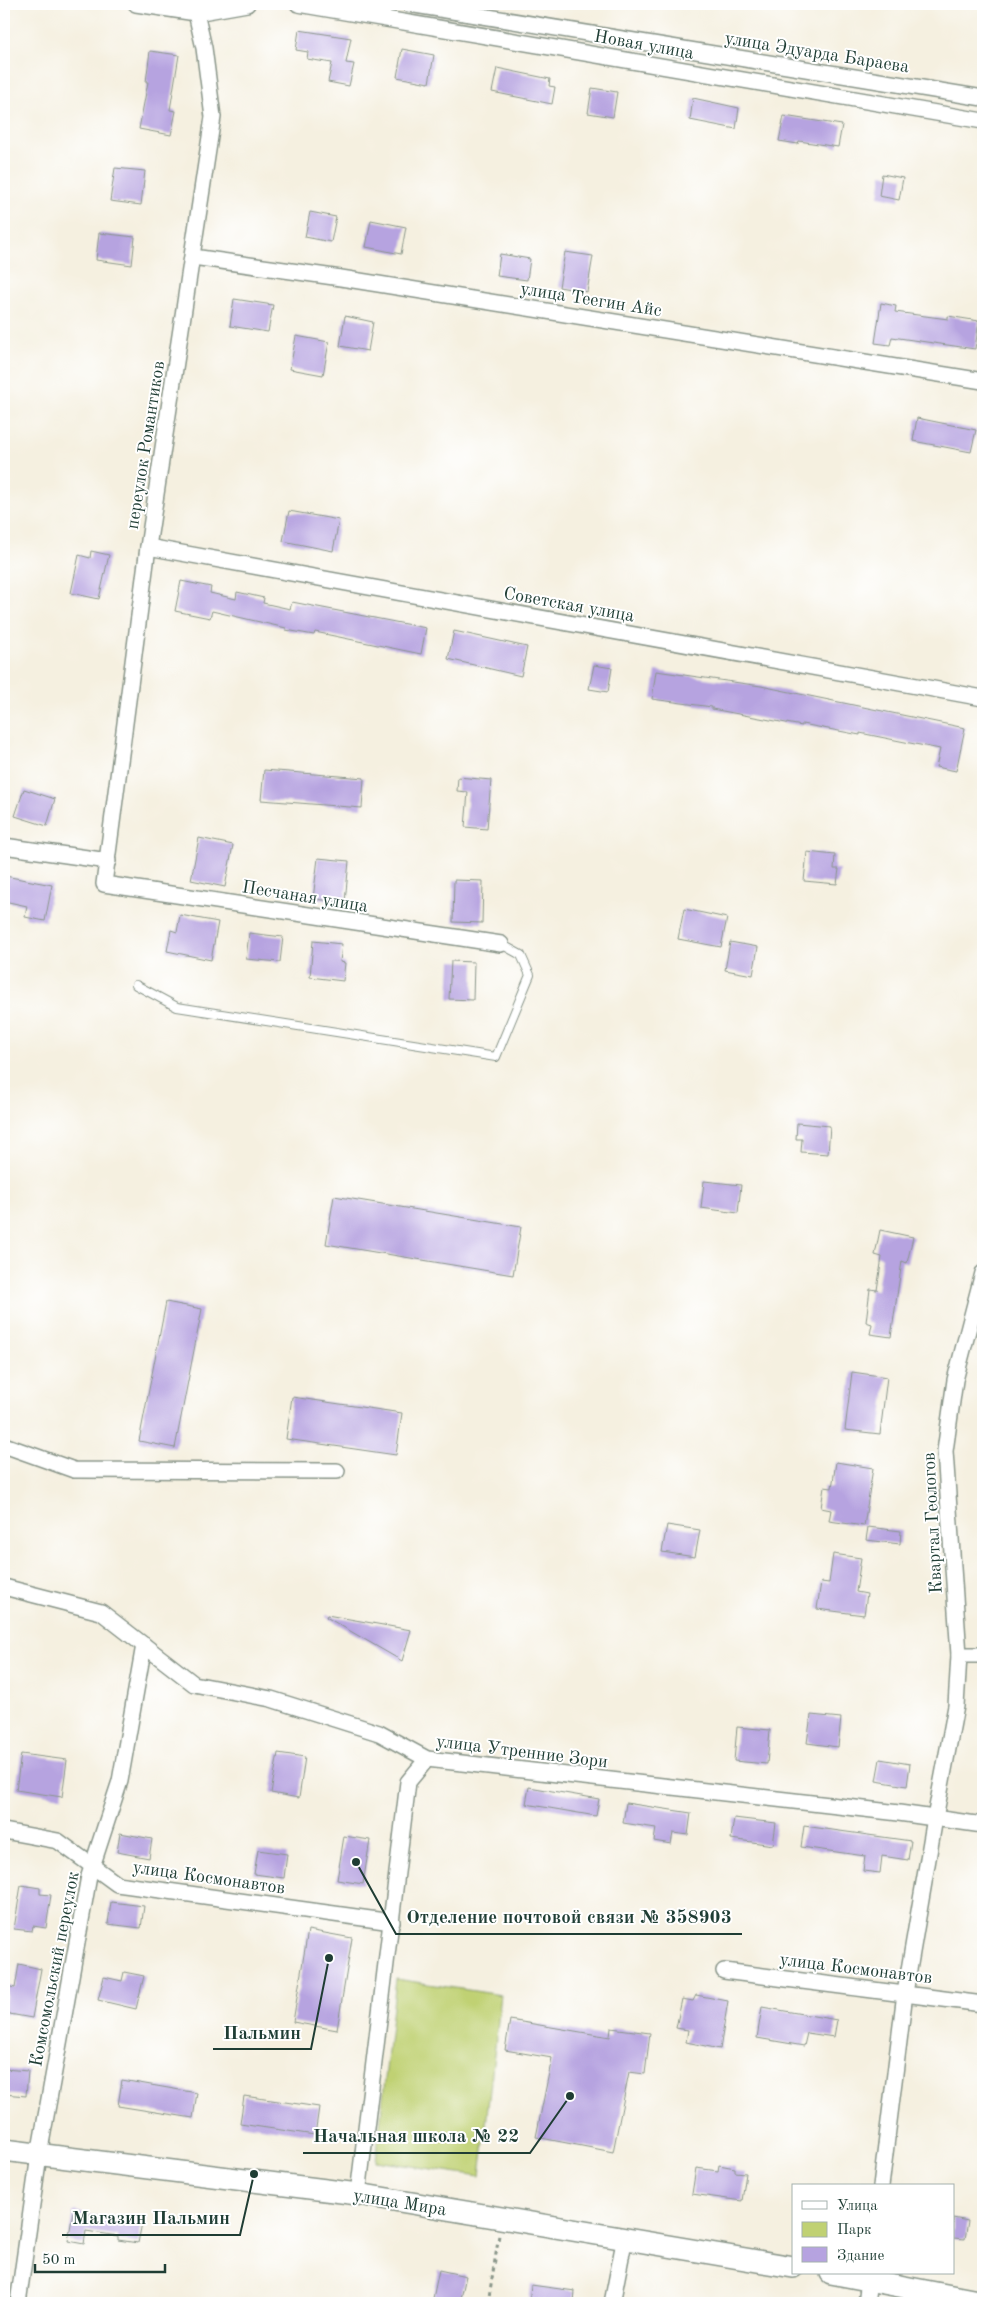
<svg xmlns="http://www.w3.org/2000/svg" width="987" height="2307" font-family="'Old Standard TT',serif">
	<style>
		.green { fill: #c0d173; stroke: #708754 }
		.building { fill: #b6a3e0 }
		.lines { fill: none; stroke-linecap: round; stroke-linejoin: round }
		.lane-casing { stroke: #8a968a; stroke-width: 10 }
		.street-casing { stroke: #8a968a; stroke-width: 18 }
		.secondary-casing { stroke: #8a968a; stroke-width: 24 }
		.path { stroke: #8a968a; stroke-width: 3; stroke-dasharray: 4 4; stroke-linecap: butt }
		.lane { stroke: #fff; stroke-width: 8 }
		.street { stroke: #fff; stroke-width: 15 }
		.secondary { stroke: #fff; stroke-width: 21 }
		.labels { text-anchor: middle; stroke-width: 4; stroke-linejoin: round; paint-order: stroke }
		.street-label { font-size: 18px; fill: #1f3d34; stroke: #fff }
		.leader { fill: none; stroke: #1f3d34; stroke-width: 2 }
		.callout-dot { fill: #1f3d34; stroke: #fff; stroke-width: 2 }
		.callout-label { font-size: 19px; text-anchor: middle; font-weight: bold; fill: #1f3d34; stroke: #fff; stroke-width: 4; stroke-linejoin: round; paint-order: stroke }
	</style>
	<rect width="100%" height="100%" fill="#fff"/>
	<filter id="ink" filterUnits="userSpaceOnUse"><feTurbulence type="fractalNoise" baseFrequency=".02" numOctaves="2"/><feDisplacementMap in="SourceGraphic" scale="10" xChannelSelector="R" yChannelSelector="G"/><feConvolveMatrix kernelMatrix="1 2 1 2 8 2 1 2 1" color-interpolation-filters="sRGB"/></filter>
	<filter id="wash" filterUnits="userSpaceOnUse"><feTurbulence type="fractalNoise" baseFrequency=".0096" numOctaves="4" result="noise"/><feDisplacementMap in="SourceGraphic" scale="20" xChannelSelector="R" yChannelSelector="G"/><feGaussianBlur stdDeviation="1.12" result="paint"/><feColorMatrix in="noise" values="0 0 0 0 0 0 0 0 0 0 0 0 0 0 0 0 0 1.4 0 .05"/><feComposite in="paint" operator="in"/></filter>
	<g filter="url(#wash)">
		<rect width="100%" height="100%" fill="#f5f0e0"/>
		<polygon class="green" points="396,1979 501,1995 480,2176 376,2161"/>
		<g id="blocks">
			<g class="building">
				<polygon points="299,30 351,38 346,63 354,64 349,86 328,82 332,63 307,59 308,52 296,50"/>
				<polygon points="402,49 434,55 429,83 397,77"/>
				<polygon points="150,51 179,55 170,110 176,111 171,135 139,129 148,82 146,82"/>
				<polygon points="497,68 550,79 549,86 555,87 552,104 492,92"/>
				<polygon points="592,88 617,92 613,117 588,113"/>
				<polygon points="693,98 739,108 736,129 690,120"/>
				<polygon points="784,116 842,125 838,147 799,141 798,144 779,141"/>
				<polygon points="115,168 145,171 141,205 110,201"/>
				<polygon points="882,174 903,178 899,200 879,196"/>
				<polygon points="310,212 336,217 331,242 305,237"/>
				<polygon points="371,220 406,227 401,254 366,247"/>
				<polygon points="99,233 135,237 132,265 96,260"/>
				<polygon points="565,252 593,256 587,292 559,287"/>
				<polygon points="500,254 530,259 527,280 497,276"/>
				<polygon points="234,299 273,305 268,332 230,326"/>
				<polygon points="881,303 896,306 895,312 948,319 948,316 979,321 975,349 892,337 890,345 875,343"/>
				<polygon points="345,316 373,322 368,351 340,346"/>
				<polygon points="296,336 329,342 323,375 290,369"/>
				<polygon points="917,418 976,430 971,452 913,441"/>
				<polygon points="289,511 339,520 333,551 283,541"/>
				<polygon points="91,551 109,555 99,599 71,593 79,555 90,558"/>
				<polygon points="181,581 211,587 210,593 236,599 237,592 264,598 263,603 290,609 292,602 426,628 421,654 315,632 314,635 286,630 286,628 212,611 210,618 175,611"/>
				<polygon points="454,631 527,647 521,676 448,659"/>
				<polygon points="594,665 612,668 608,692 589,689"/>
				<polygon points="656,671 761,686 965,728 956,771 936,767 940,749 860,733 860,735 802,724 802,726 712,709 712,707 652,699"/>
				<polygon points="264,770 364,778 362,808 261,800"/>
				<polygon points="458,777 491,780 487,829 465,827 468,792 457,791"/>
				<polygon points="24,789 55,799 47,826 15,816"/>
				<polygon points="199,838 233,845 225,887 191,880"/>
				<polygon points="807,852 835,855 834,869 839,869 837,884 804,881"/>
				<polygon points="318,858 349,861 345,902 313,899"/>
				<polygon points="5,876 52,885 45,921 25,917 27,906 4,901"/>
				<polygon points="454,880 483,881 482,923 453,922"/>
				<polygon points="684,909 727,918 721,947 678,939"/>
				<polygon points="180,915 218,922 211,960 167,951 171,930 177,932"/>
				<polygon points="249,933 283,937 280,962 246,959"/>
				<polygon points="313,941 342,944 340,962 345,963 343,981 310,977"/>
				<polygon points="730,942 758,947 753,975 725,970"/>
				<polygon points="451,961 474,962 473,1000 449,999"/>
				<polygon points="797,1123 830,1126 828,1154 801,1152 802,1139 796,1139"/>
				<polygon points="704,1181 741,1185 738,1213 701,1208"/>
				<polygon points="334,1196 521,1227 513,1275 326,1244"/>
				<polygon points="880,1230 913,1237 907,1263 902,1261 891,1337 870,1334 872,1324 866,1322 870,1289 877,1290 882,1257 875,1255"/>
				<polygon points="166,1302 202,1309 175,1448 139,1441"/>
				<polygon points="852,1372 887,1377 880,1434 845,1430"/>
				<polygon points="292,1397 402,1413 396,1455 286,1439"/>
				<polygon points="836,1462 873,1468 864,1526 829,1521 831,1510 821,1508 824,1487 832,1488"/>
				<polygon points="667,1525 700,1530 695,1557 662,1552"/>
				<polygon points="868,1527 901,1531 900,1544 866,1540"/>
				<polygon points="833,1554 861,1558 856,1592 867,1594 864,1615 817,1609 821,1582 829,1583"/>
				<polygon points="327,1615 411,1630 402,1661 326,1617"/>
				<polygon points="811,1715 841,1718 838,1747 807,1743"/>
				<polygon points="737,1727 770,1730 767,1764 734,1761"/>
				<polygon points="278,1753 305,1757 299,1798 271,1793"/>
				<polygon points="21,1754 67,1760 62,1797 16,1790"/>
				<polygon points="880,1759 910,1764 907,1786 876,1781"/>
				<polygon points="529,1787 599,1799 596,1816 526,1804"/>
				<polygon points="626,1803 691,1813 688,1835 673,1833 671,1844 654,1841 656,1828 623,1823"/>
				<polygon points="734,1818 776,1823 773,1845 731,1839"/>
				<polygon points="804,1826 911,1841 908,1860 882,1856 880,1873 863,1871 865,1856 801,1847"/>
				<polygon points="120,1833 152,1839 149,1858 117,1852"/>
				<polygon points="344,1836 370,1840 363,1884 337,1880"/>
				<polygon points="258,1850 287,1854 284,1878 254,1874"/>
				<polygon points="21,1885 40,1888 40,1894 51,1895 46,1928 33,1926 32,1931 14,1929"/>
				<polygon points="111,1902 144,1906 141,1928 108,1924"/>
				<polygon points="308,1930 352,1938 337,2030 293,2022"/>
				<polygon points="19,1964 41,1969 32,2018 4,2013 7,1986 15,1988"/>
				<polygon points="124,1972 144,1976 136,2009 98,2000 104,1977 122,1981"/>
				<polygon points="696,1995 728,2001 720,2049 686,2042 688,2030 676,2028 682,1999 693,2001"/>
				<polygon points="762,2007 837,2020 834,2037 807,2033 804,2046 757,2038"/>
				<polygon points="510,2020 610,2037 611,2028 650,2033 645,2074 629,2072 613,2152 536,2137 552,2058 505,2050"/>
				<polygon points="4,2069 28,2071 26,2096 4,2094"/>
				<polygon points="122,2080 197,2093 193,2118 118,2106"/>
				<polygon points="244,2096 319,2107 315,2135 240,2124"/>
				<polygon points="719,2165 735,2168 735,2172 746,2173 742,2201 692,2194 696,2168 718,2171"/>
				<polygon points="73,2212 142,2223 138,2243 118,2240 118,2236 86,2231 84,2244 68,2241"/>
				<polygon points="953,2218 968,2221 965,2239 953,2238"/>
				<polygon points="439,2270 466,2276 460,2303 432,2303"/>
				<polygon points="531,2285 575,2291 574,2303 529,2303"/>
			</g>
		</g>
	</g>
	<g filter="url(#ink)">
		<use href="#blocks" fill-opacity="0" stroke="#8a968a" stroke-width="1"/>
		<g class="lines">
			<g class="lane-casing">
				<polyline id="lane" points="136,985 177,1007 496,1057 530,975 521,955 501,944"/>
			</g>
			<g class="street-casing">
				<g id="street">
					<polyline points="136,4 196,13 247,4"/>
					<polyline points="298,4 983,121"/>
					<polyline points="409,4 983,98"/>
					<polyline points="196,13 204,48 213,117 148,547 104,884 501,944"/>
					<polyline points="193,257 341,278 983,381"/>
					<polyline points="148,547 983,698"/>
					<polyline points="4,846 108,861"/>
					<polyline points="4,1445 74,1470 337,1471"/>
					<polyline points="4,1587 101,1612 194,1684 271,1699 379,1733 427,1759 899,1813 983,1825"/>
					<polyline points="959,1655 983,1655"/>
					<polyline points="4,1831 58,1841 117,1884 392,1922"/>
					<polyline points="724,1971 983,2004"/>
					<polyline points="881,2186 905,1993 935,1818 956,1706 959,1655 945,1451 955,1380 983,1273"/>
					<polyline points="358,2194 408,1782 427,1759"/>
					<polyline points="18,2303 39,2155 89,1876 120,1781 144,1645"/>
					<polyline points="612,2303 625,2237"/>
					<polyline points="866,2303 870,2273"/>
				</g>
			</g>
			<g class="secondary-casing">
				<g id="secondary">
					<polyline points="4,2150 358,2194 793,2267"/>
					<polyline points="831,2273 983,2302"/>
				</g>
			</g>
			<polyline class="path" points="488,2303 499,2235"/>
			<use href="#lane" class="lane"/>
			<use href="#street" class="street"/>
			<use href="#secondary" class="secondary"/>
		</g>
	</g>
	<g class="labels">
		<g class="street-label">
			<text transform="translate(644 44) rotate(10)" y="6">Новая улица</text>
			<text transform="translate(817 52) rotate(9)" y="6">улица Эдуарда Бараева</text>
			<text transform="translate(591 299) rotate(9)" y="6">улица Теегин Айс</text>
			<text transform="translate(145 445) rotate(-81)" y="6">переулок Романтиков</text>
			<text transform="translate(569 604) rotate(10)" y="6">Советская улица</text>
			<text transform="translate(305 896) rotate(9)" y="6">Песчаная улица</text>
			<text transform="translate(932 1523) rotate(-93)" y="6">Квартал Геологов</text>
			<text transform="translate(522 1751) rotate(7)" y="6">улица Утренние Зори</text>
			<text transform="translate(209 1877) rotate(8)" y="6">улица Космонавтов</text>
			<text transform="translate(856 1968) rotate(7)" y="6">улица Космонавтов</text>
			<text transform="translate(54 1969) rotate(-79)" y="6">Комсомольский переулок</text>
			<text transform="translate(400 2202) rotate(9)" y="6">улица Мира</text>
		</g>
	</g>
	<path class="leader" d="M356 1862L396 1934H742M329 1958L311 2049H213M570 2096L530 2153H303M254 2174L240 2235H62"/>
	<g class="callout-dot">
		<circle cx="356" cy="1862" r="5"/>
		<circle cx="329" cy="1958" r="5"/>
		<circle cx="570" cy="2096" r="5"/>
		<circle cx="254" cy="2174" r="5"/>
	</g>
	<g class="callout-label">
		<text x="569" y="1923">Отделение почтовой связи № 358903</text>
		<text x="262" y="2039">Пальмин</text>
		<text x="416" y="2142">Начальная школа № 22</text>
		<text x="151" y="2224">Магазин Пальмин</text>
	</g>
	<rect width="987" height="2307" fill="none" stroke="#fff" stroke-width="20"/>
	<rect x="792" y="2184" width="162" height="90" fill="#ffffff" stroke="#a5b1ae"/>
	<rect x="802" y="2201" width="25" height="8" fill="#ffffff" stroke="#a5b1ae"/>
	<text x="837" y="2210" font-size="15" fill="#1f3d34">Улица</text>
	<rect x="802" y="2222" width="25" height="15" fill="#c0d173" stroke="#a5b1ae"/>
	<text x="837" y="2234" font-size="15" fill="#1f3d34">Парк</text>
	<rect x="802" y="2247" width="25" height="15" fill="#b6a3e0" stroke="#a5b1ae"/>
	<text x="837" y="2260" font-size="15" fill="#1f3d34">Здание</text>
	<path d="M35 2264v8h130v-8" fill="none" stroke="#1f3d34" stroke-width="2.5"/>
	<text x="42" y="2264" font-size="15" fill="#1f3d34" stroke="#ffffff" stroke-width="4" paint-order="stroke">50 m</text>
</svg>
